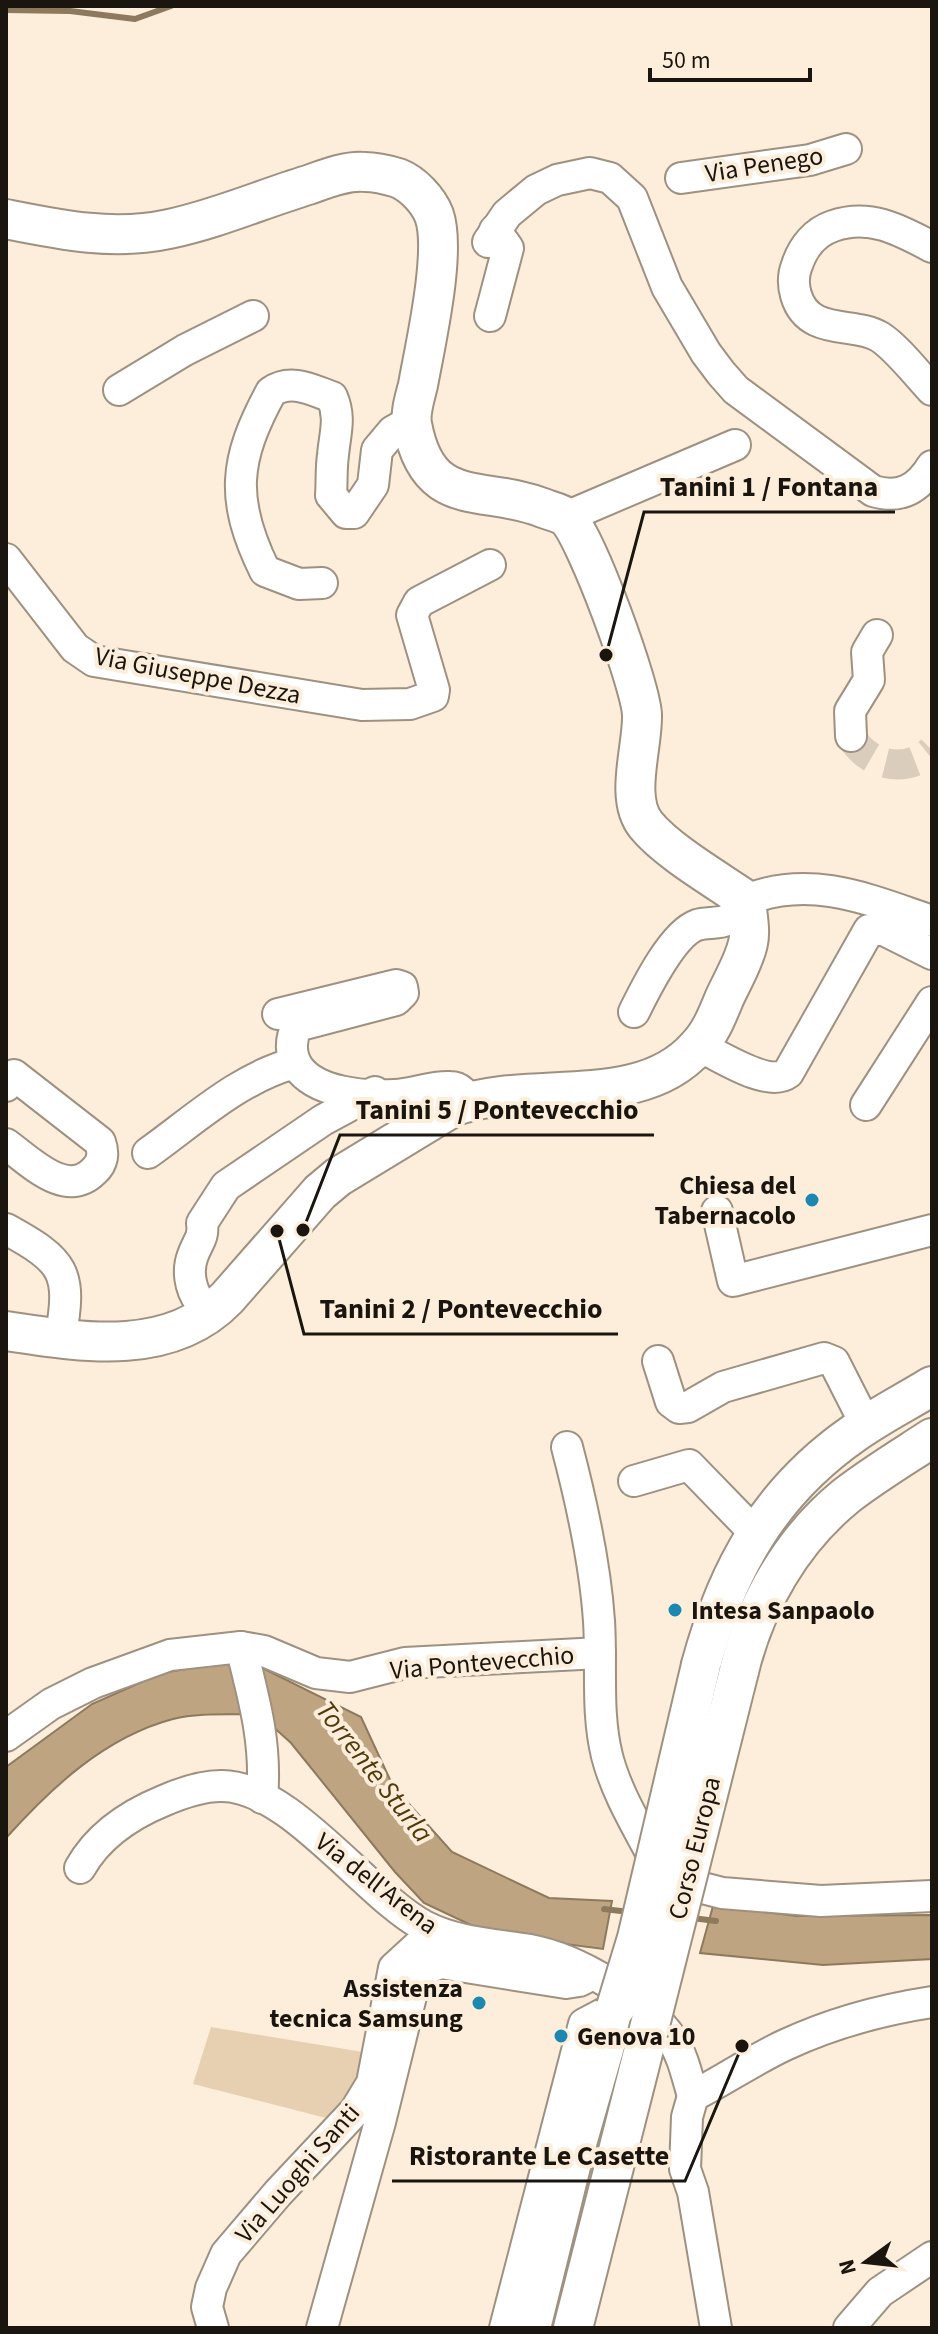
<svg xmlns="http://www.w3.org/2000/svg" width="938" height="2334" font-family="'Source Sans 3',sans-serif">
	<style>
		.green { fill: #e7d0b1 }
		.water { fill: #bea480; stroke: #8d795e; stroke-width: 2 }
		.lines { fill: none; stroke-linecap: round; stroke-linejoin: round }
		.stream { stroke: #8d795e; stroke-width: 6 }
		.minor-tunnel { stroke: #dacdbc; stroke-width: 30; stroke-dasharray: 30 15; stroke-linecap: butt }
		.minor-casing { stroke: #9e9181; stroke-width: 34 }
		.major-casing { stroke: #9e9181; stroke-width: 42 }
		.minor { stroke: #fff; stroke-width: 30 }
		.major { stroke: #fff; stroke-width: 38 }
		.major-bridge-casing { stroke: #9e9181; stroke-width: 42; stroke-linecap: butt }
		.major-bridge { stroke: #fff; stroke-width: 38 }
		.poi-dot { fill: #1c88af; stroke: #fceedb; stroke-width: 3 }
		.labels { text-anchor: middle; stroke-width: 8; stroke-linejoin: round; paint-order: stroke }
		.street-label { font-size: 26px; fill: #1a150f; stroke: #fceedb }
		.poi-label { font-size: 26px; font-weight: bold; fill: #1a150f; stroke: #fceedb; text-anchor: end }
		.water-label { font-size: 28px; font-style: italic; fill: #533809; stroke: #fceedb }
		.leader { fill: none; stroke: #1a150f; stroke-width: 3 }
		.callout-dot { fill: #1a150f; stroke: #fceedb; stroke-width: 3 }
		.callout-label { font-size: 28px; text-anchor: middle; font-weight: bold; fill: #1a150f; stroke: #fceedb; stroke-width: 8; stroke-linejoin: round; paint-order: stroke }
	</style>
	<rect width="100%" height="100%" fill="#fceedb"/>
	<polygon class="green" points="211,2027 363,2052 358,2086 326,2118 193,2084"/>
	<g class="water">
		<path d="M244,1659l117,58 32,69 59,66 97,46 63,3 -9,48 -113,-15 -66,-31 -29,-31 -104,-129 -32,-29c-27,1 -59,-2 -86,5 -68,18 -121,68 -167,119v-71l86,-63 70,-31z"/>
		<polygon points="713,1906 797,1916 932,1915 932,1959 823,1965 700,1953"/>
	</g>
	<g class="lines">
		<g class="stream">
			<polyline points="6,10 70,11 135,19 171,6"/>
			<polyline points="604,1909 629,1912"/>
			<polyline points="692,1918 716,1921"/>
		</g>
		<path class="minor-tunnel" d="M851,736c16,30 56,39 81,14"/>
		<g class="minor-casing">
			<g id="minor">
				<polyline points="681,178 810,160 846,149"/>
				<path d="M488,242l19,-28 29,-24 21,-10 33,-7 20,5 22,20 35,89 39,66 15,20 15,17 137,101c27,8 45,-2 59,-25"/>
				<path d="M932,247c-32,-17 -62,-34 -99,-21 -18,6 -30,21 -36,39 -4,10 -4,20 -1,30 12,42 59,26 84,42 17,11 37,37 52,53"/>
				<polyline points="490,316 508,248 495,230"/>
				<polyline points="119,390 185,350 253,316"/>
				<polyline points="566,517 735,445"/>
				<polyline points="6,559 75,648 94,661 362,705 410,704 433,696 434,690 412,615 419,602 490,565"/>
				<path d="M322,583l-23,1 -34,-13c-35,-71 -31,-111 6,-179 20,-14 41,-2 61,5 9,21 3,36 1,58 -2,14 -1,27 -2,40l15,18h8l19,-28 4,-35 16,-19 18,-10"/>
				<polyline points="851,736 850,711 869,680 867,652 877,635"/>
				<path d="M634,1012c11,-22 38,-78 63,-87 9,-3 22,-1 30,-5 9,-5 13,-17 22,-21 64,-25 123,2 183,22"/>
				<path d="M278,1014l118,-29 6,2 1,6 -7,7 -99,26c-7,13 -7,29 1,41 18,26 67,30 97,28 18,-1 37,-9 55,-8 10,0 14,6 18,14"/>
				<path d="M699,1046c21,10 69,42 89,27l81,-143h15l48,24"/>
				<path d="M6,1086l8,-11 86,67c4,11 3,21 -6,29 -28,28 -63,-9 -88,-27"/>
				<polyline points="866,1105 932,1002"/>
				<path d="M148,1153c45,-32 92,-76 147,-90"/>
				<polyline points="717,1211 733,1281 932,1230"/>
				<path d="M6,1229c58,32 67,42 54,110"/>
				<path d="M199,1301c-9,-13 -12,-31 -6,-46 5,-14 11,-17 9,-32l24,-37 97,-66 52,-28"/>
				<polyline points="658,1361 671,1402 679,1408 688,1407 723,1387 824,1358 834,1362 866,1425"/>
				<path d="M567,1447c15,57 28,115 32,174 3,44 -3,91 8,135 11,43 38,82 57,122l58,15 99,8 111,-5"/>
				<polyline points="634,1481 689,1465 755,1533"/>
				<path d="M241,1647c13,52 26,97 21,151"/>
				<polyline points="6,1736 51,1704 93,1683 170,1655 241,1647 264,1651 316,1673 350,1677 405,1663 600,1653"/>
				<path d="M80,1868c18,-32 49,-53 83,-67 16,-7 40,-15 58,-15 68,-1 145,109 203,140 33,17 70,18 106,24 48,9 113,48 142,89 11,17 15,37 21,57"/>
				<polyline points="213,2328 207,2307 211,2288 226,2254 278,2193 355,2111 372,2083 394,1968 418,1946 449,1938"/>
				<polyline points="322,2328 380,2122 415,1980 430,1967 441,1963 566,1983 579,1981 591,1975"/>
				<polyline points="505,2328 584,2024 616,2007"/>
				<path d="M716,2328l-23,-136 -8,-23 2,-52 6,-21c31,-16 60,-36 92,-51 47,-22 95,-35 147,-43"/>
				<polyline points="849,2328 880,2292 932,2257"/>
			</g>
		</g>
		<g class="major-casing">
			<g id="major">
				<path d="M6,219c55,11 108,22 163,10 48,-10 93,-30 139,-44 17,-6 39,-15 57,-13 10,0 23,3 33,6 15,6 30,22 36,37 13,36 -9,131 -16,170 -3,12 -8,27 -6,39 16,88 71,60 131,84 7,3 19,5 24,10 20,20 74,168 75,197 1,32 -18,83 4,110 21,26 71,55 100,75 1,13 5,31 2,43 -4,19 -16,38 -24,56 -7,17 -14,35 -27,48 -58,66 -168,31 -244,60l-115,70 -18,15 -93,106c-58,60 -147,44 -221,33"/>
				<path d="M701,1665c26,-96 69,-173 152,-231 25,-18 53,-32 79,-48"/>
				<path d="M739,1671c16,-67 53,-131 107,-175 27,-21 57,-39 86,-58"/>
				<polyline points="531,2328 574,2154 616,2007"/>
				<polyline points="573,2328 648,2033"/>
			</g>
		</g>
		<use href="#minor" class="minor"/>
		<use href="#major" class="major"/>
		<g class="major-bridge-casing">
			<g id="major-bridge">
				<polyline points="616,2007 637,1938 701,1665"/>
				<polyline points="648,2033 739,1671"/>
			</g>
		</g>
		<use href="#major-bridge" class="major-bridge"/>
	</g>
	<g class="poi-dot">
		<circle cx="812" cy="1200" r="8"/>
		<circle cx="675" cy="1610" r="8"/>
		<circle cx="479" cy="2003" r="8"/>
		<circle cx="561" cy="2036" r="8"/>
	</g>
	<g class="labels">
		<g class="street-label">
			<text transform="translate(764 164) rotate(-9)" y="9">Via Penego</text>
			<text transform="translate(198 675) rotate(11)" y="9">Via Giuseppe Dezza</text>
			<text transform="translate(482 1662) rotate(-5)" y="9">Via Pontevecchio</text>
			<text transform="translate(694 1848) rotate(-76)" y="9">Corso Europa</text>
			<text transform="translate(377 1883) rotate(38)" y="9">Via dell'Arena</text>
			<text transform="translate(297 2173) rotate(-49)" y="9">Via Luoghi Santi</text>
		</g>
		<g class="poi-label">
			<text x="796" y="1194">Chiesa del<tspan x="796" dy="30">Tabernacolo</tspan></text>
			<text x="691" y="1619" text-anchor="start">Intesa Sanpaolo</text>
			<text x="463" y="1997">Assistenza<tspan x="463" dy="30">tecnica Samsung</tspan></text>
			<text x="577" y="2045" text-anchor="start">Genova 10</text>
		</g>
		<g class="water-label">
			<text transform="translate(375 1771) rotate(52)" y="10">Torrente Sturla</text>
		</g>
	</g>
	<path class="leader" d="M606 655L644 512H895M303 1230L340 1135H654M277 1231L304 1334H618M742 2046L685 2181H392"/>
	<g class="callout-dot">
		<circle cx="606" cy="655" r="8"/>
		<circle cx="303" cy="1230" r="8"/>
		<circle cx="277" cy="1231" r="8"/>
		<circle cx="742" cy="2046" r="8"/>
	</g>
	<g class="callout-label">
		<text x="769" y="496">Tanini 1 / Fontana</text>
		<text x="497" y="1119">Tanini 5 / Pontevecchio</text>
		<text x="461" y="1318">Tanini 2 / Pontevecchio</text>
		<text x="539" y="2165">Ristorante Le Casette</text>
	</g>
	<rect width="938" height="2334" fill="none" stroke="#1a150f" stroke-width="16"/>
	<g transform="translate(866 2262) rotate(255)" stroke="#fceedb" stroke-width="6" paint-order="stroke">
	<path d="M0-6L14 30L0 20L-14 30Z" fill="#1a150f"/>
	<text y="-12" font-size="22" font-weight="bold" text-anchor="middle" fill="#1a150f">N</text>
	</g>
	<path d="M650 68v12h160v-12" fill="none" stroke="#1a150f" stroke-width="4"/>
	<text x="662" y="68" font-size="24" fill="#1a150f" stroke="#fceedb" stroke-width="6" paint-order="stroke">50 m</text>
</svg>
